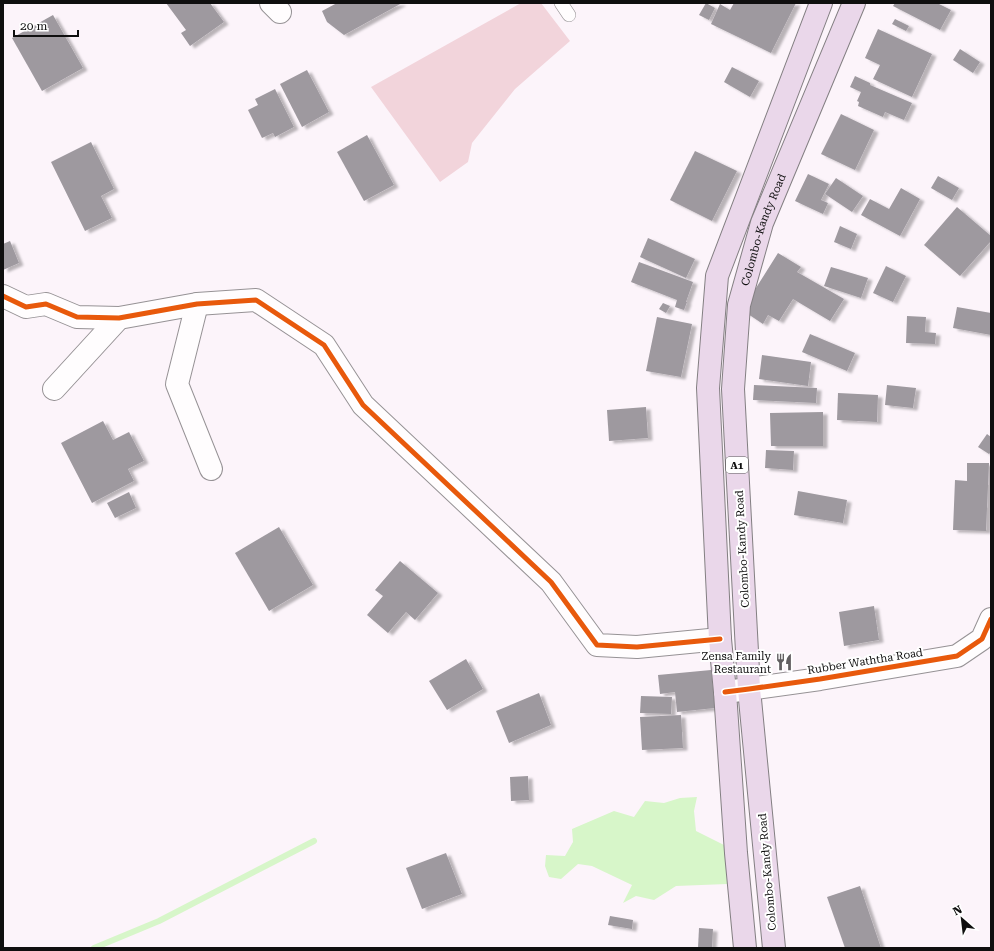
<svg xmlns="http://www.w3.org/2000/svg" width="994" height="951" font-family="'Roboto Serif',serif">
	<style>
		.green { fill: #f2d4db }
		.water { fill: #d7f6c9 }
		.lines { fill: none; stroke-linecap: round; stroke-linejoin: round }
		.stream { stroke: #d7f6c9; stroke-width: 6 }
		.building { fill: #9e999f; filter: url(#shadow) }
		.service-casing { stroke: #969295; stroke-width: 14 }
		.minor-casing { stroke: #969295; stroke-width: 24 }
		.trunk-casing { stroke: #837f82; stroke-width: 24 }
		.service { stroke: #fffdfe; stroke-width: 13 }
		.minor { stroke: #fffdfe; stroke-width: 22 }
		.trunk { stroke: #ead7ea; stroke-width: 22 }
		.cycleway-casing { stroke: #fff; stroke-width: 8 }
		.cycleway { stroke: #e8590c; stroke-width: 5 }
		.labels { text-anchor: middle; stroke-width: 4; stroke-linejoin: round; paint-order: stroke }
		.shield { fill: #fff; stroke: #575757; stroke-width: 1 }
		.shield-label { font-size: 10px; font-weight: bold; fill: #0f0f0f }
		.street-label { font-size: 11px; fill: #0f0f0f; stroke: #fff }
		.poi-label { font-size: 11px; fill: #0f0f0f; stroke: #fff; text-anchor: end }
	</style>
	<defs>
		<filter id="shadow"><feDropShadow dx="4.5" dy="2.5" stdDeviation="1" flood-color="#0004"/></filter>
	</defs>
	<rect width="100%" height="100%" fill="#fcf4fa"/>
	<polygon class="green" points="521,3 541,3 570,41 515,89 472,143 468,162 440,182 371,87"/>
	<polygon class="water" points="697,797 694,811 696,831 726,846 727,884 676,886 654,900 636,896 623,903 632,885 592,866 578,864 561,879 549,877 545,866 546,855 565,856 573,842 572,829 614,811 634,817 645,801 664,803 680,798"/>
	<g class="lines">
		<polyline class="stream" points="94,948 159,921 314,841"/>
	</g>
	<g class="building">
		<polygon points="166,3 210,3 224,22 190,46 181,33 186,30"/>
		<polygon points="337,3 402,3 344,35 327,22 322,11"/>
		<polygon points="706,3 715,8 709,20 699,15"/>
		<polygon points="734,3 796,3 771,53 711,24 720,4 730,10"/>
		<polygon points="895,3 937,3 951,10 940,30 893,6"/>
		<polygon points="53,15 83,68 42,91 12,38"/>
		<polygon points="895,19 909,26 906,31 892,24"/>
		<polygon points="878,29 932,54 912,97 873,79 880,65 865,58"/>
		<polygon points="960,49 980,62 973,73 953,60"/>
		<polygon points="732,67 759,81 750,97 724,82"/>
		<polygon points="307,70 329,112 302,127 280,84"/>
		<polygon points="855,76 870,83 870,85 912,103 904,120 885,112 883,117 858,106 859,102 857,101 861,92 850,87"/>
		<polygon points="275,89 294,127 275,137 273,133 262,138 248,110 258,105 255,99"/>
		<polygon points="841,114 874,130 855,170 821,154"/>
		<polygon points="367,135 394,185 364,201 337,152"/>
		<polygon points="91,142 114,189 101,196 112,218 85,231 51,162"/>
		<polygon points="695,151 737,171 712,221 670,200"/>
		<polygon points="808,174 829,184 821,200 828,203 823,214 795,201"/>
		<polygon points="938,176 959,188 952,200 931,188"/>
		<polygon points="836,178 863,196 852,212 825,194"/>
		<polygon points="901,188 920,199 900,236 861,215 870,199 889,209"/>
		<polygon points="957,207 991,236 991,241 960,276 924,245"/>
		<polygon points="840,226 857,234 851,249 834,242"/>
		<polygon points="648,238 695,259 686,278 640,257"/>
		<polygon points="10,241 19,263 3,270 3,244"/>
		<polygon points="778,253 801,267 797,272 844,299 830,321 793,299 779,321 768,315 763,324 745,312 752,301 749,299"/>
		<polygon points="639,262 693,282 686,302 687,302 684,310 675,307 677,300 631,282"/>
		<polygon points="886,266 906,276 893,302 873,293"/>
		<polygon points="831,267 868,278 861,298 824,286"/>
		<polygon points="663,303 670,306 666,313 659,309"/>
		<polygon points="957,307 991,313 991,335 953,328"/>
		<polygon points="907,316 926,317 925,332 936,333 935,344 906,343"/>
		<polygon points="657,317 692,324 681,377 646,371"/>
		<polygon points="810,334 855,353 847,371 802,352"/>
		<polygon points="762,355 811,362 808,386 759,379"/>
		<polygon points="754,385 817,388 816,403 753,400"/>
		<polygon points="887,385 916,388 913,408 885,405"/>
		<polygon points="838,393 878,395 877,422 837,420"/>
		<polygon points="646,407 648,438 609,441 607,410"/>
		<polygon points="823,412 823,446 771,446 770,413"/>
		<polygon points="103,421 113,440 129,432 144,461 128,469 134,481 92,503 61,443"/>
		<polygon points="987,434 991,437 991,452 989,454 978,447"/>
		<polygon points="766,450 794,451 793,470 765,468"/>
		<polygon points="967,463 989,463 986,531 953,530 955,480 967,481"/>
		<polygon points="798,491 847,500 843,523 794,515"/>
		<polygon points="129,492 136,508 115,518 107,503"/>
		<polygon points="279,527 313,585 269,611 235,553"/>
		<polygon points="400,561 438,593 415,620 406,612 388,633 367,615 383,596 375,590"/>
		<polygon points="874,606 879,640 844,646 839,612"/>
		<polygon points="466,659 483,689 447,710 429,681"/>
		<polygon points="711,670 715,708 677,712 675,692 660,694 658,675"/>
		<polygon points="539,693 551,725 509,743 496,711"/>
		<polygon points="641,696 672,697 671,714 640,713"/>
		<polygon points="681,715 683,748 642,750 640,717"/>
		<polygon points="528,776 529,800 511,801 510,777"/>
		<polygon points="446,853 462,894 422,909 406,868"/>
		<polygon points="860,886 881,948 845,948 827,897"/>
		<polygon points="610,916 633,920 632,929 608,925"/>
		<polygon points="699,928 713,929 712,948 698,948"/>
	</g>
	<g class="lines">
		<g class="service-casing">
			<polyline id="service" points="561,3 569,15"/>
		</g>
		<g class="minor-casing">
			<g id="minor">
				<polyline points="271,3 280,12"/>
				<polyline points="3,296 26,307 46,304 77,317 119,318 197,304 256,300 324,345 363,405 551,582 597,645 637,647 720,639"/>
				<polyline points="197,304 177,384 211,469"/>
				<polyline points="54,389 119,318"/>
				<polyline points="725,692 749,689 820,679 957,656 982,639 991,619"/>
			</g>
		</g>
		<g class="trunk-casing">
			<g id="trunk">
				<polyline points="745,948 736,853 725,692 720,639 708,388 717,276 821,3"/>
				<path id="s1" d="M774,948l-25,-259 -16,-300 6,-84 23,-82 92,-220"/>
			</g>
		</g>
		<use href="#service" class="service"/>
		<use href="#minor" class="minor"/>
		<use href="#trunk" class="trunk"/>
		<g class="cycleway-casing">
			<g id="cycleway">
				<polyline points="3,296 26,307 46,304 77,317 119,318 197,304 256,300 324,345 363,405 551,582 597,645 637,647 720,639"/>
				<polyline points="725,692 749,689 820,679 957,656 982,639 991,619"/>
			</g>
		</g>
		<use href="#cycleway" class="cycleway"/>
	</g>
	<defs>
		<g id="restaurant-bare" transform="scale(1.38)"><path d="M-5-6h1v4h1v-4h1v4h1v-4h1v5L-1.5 .5V6h-2V.5L-5-1ZM5-6V6H3V1.5H1.5Q1.5-4 5-6Z" fill="#625f61" stroke="#fff" stroke-width="2.5" paint-order="stroke"/></g>
	</defs>
	<g fill-rule="evenodd">
		<use href="#restaurant-bare" x="784" y="662"/>
	</g>
	<g class="labels">
		<rect class="shield" x="726" y="457" width="22" height="16" rx="3"/>
		<g class="shield-label">
			<text x="737" y="469">A1</text>
		</g>
		<g class="street-label">
			<text dy="4" stroke="none"><textPath href="#s1" startOffset="724">Colombo-Kandy Road</textPath></text>
			<text transform="translate(742 549) rotate(-93)" y="4">Colombo-Kandy Road</text>
			<text transform="translate(865 661) rotate(-9)" y="4">Rubber Waththa Road</text>
			<text transform="translate(767 872) rotate(-95)" y="4">Colombo-Kandy Road</text>
		</g>
		<g class="poi-label">
			<text x="771" y="660">Zensa Family<tspan x="771" dy="13">Restaurant</tspan></text>
		</g>
	</g>
	<rect width="994" height="951" fill="none" stroke="#0f0f0f" stroke-width="8"/>
	<g transform="translate(962 919) rotate(332)" stroke="#ffffff" stroke-width="3" paint-order="stroke">
	<path d="M0-3L7 15L0 10L-7 15Z" fill="#0f0f0f"/>
	<text y="-6" font-size="11" font-weight="bold" text-anchor="middle" fill="#0f0f0f">N</text>
	</g>
	<path d="M14 30v6h64v-6" fill="none" stroke="#0f0f0f" stroke-width="2"/>
	<text x="20" y="30" font-size="12" fill="#0f0f0f" stroke="#ffffff" stroke-width="3" paint-order="stroke">20 m</text>
</svg>
